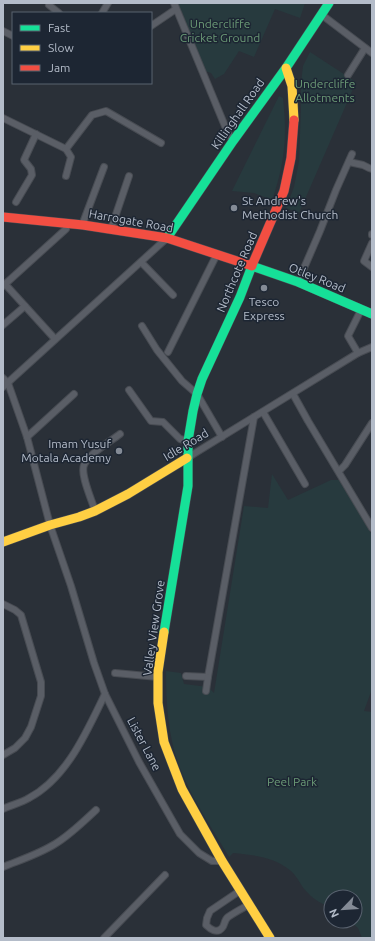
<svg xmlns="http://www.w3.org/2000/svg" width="375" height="941" font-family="Ubuntu,sans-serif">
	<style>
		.green { fill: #273a3e }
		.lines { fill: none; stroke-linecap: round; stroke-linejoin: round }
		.street-casing { stroke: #484c53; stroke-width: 8 }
		.fast-casing { stroke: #484c53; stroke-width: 10 }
		.slow-casing { stroke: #484c53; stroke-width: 10 }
		.jam-casing { stroke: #484c53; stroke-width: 10 }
		.street { stroke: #5a5e66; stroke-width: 6 }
		.fast { stroke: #16e098; stroke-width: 9 }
		.slow { stroke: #ffcf43; stroke-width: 9 }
		.jam { stroke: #f24e42; stroke-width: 9 }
		.poi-dot { fill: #848b96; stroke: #1d2633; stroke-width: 1.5 }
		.labels { text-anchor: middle; stroke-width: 3; stroke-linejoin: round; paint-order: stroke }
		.park-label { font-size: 12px; fill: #6b9a76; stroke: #1d2633 }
		.street-label { font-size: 12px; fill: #b4bcc9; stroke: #1d2633 }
		.poi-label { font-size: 12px; fill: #b4bcc9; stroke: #1d2633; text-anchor: start }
	</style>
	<rect width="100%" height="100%" fill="#2a3038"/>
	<g class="green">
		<polygon points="178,3 305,3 300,18 275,9 254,57 239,51 224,74 215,79 211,73 205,71"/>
		<polygon points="310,52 356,82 299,213 286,208 294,187 299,161 301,108 301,83 303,66"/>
		<path d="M279,96l4,2c1,11 2,21 2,32 0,24 -5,48 -13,70l-18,-7 -22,-2z"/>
		<path d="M272,474l16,26 43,-20h8l33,55v154l-8,22 8,1v226h-10l-4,-10 -8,-7h5v-24h-24v11c-8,-4 -17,-8 -23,-15 -7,-6 -10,-16 -17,-22 -17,-14 -37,-16 -58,-18l-4,4c-17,-29 -37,-58 -49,-89 -12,-31 -14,-64 -14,-97l15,2 3,11 24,3 6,6 30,-187 24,2z"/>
	</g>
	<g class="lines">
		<g class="street-casing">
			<g id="street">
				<polyline points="174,3 227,131 233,141"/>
				<polyline points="49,5 59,13"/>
				<polyline points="102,13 108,3"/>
				<polyline points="322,15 372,53"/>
				<polyline points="151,26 176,9"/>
				<polyline points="3,31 13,36"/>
				<polyline points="348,75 365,48"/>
				<polyline points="3,118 66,149 71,157 66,176"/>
				<polyline points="66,149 92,115 106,111 161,143"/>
				<polyline points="349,162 363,165 369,168 372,169"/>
				<polyline points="16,202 32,175 31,169 24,160 36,134"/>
				<polyline points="83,225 84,220 104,167"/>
				<polyline points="111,229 129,176"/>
				<polyline points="372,234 372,235"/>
				<polyline points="372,243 364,261 372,267"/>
				<polyline points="141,262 173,295"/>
				<polyline points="298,282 320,231 336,190 352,154"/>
				<polyline points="5,284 55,339"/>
				<polyline points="3,286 66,229 67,223"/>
				<polyline points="3,325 25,306"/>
				<polyline points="142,326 157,350 182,381 197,394 222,437"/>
				<polyline points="168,352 217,254"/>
				<polyline points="358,353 348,336 361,310"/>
				<polyline points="3,378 8,383 27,437 50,525 71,586 94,663 105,694 139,762 180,834 199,853 212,861 222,861"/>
				<polyline points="3,387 167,238"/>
				<polyline points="129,390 151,421 163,422 180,439 188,441"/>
				<polyline points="293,394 308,421 372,528"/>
				<polyline points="263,412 305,484"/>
				<polyline points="27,437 74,394"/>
				<polyline points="187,458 358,353 372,347"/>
				<polyline points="339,471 345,465 372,423"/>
				<path d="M95,511c-3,-11 -15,-36 -11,-46 3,-10 27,-24 36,-31"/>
				<polyline points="3,604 15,610 21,615 41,682 41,696 31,727 25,738 15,748 3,755"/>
				<polyline points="115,673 158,677"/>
				<polyline points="186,676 208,677 254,417"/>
				<polyline points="206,691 208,677"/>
				<path d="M3,809c8,-4 18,-6 26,-11 38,-20 58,-67 76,-104"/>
				<path d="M3,867c17,-7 36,-13 52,-23 15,-9 28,-22 41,-34"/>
				<path d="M241,890l-31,21 -3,7 -1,7c4,4 11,9 16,3 3,-3 2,-8 6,-11 7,-5 15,-9 22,-13"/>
				<polyline points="104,938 165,875"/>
			</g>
		</g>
		<g class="fast-casing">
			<g id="fast">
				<polyline points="167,238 233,141 286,68 329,3"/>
				<polyline points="252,266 298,282 372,314"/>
				<polyline points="164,632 188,486 188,441 193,411 197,394 202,379 240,297 253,263"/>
			</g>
		</g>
		<g class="slow-casing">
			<g id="slow">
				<polyline points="286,68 292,86 294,120"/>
				<polyline points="3,542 50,525 79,517 95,511 128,494 187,458"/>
				<polyline points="164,632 158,672 158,703 164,742 182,789 222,861 270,938"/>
			</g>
		</g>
		<g class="jam-casing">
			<g id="jam">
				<polyline points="3,217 83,225 167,238 252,266"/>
				<polyline points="253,263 284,191 291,158 294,120"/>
			</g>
		</g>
		<use href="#street" class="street"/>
		<use href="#fast" class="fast"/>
		<use href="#slow" class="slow"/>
		<use href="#jam" class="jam"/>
	</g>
	<g class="poi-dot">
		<circle cx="234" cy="208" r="4"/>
		<circle cx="264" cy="288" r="4"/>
		<circle cx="119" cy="451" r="4"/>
	</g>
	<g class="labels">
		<g class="park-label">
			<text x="220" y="28">Undercliffe<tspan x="220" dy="14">Cricket Ground</tspan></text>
			<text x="325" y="88">Undercliffe<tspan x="325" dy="14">Allotments</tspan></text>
			<text x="292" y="786">Peel Park</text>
		</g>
		<g class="street-label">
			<text transform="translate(238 114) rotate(-55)" y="4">Killinghall Road</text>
			<text transform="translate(131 221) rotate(10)" y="4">Harrogate Road</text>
			<text transform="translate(237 272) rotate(-67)" y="4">Northcote Road</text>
			<text transform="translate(317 278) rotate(22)" y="4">Otley Road</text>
			<text transform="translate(186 445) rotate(-31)" y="4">Idle Road</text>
			<text transform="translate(154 628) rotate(-82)" y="4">Valley View Grove</text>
			<text transform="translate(144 744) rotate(62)" y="4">Lister Lane</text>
		</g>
		<g class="poi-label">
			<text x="242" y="205">St Andrew's<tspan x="242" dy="14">Methodist Church</tspan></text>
			<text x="264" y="306" text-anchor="middle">Tesco<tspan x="264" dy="14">Express</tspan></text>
			<text x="111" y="448" text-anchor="end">Imam Yusuf<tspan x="111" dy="14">Motala Academy</tspan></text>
		</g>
	</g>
	<rect width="375" height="941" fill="none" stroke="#b4bcc9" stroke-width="8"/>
	<rect x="12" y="12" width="140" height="72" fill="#1d2633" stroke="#59626f"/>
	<rect x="20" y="25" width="20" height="6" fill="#16e098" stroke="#59626f"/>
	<text x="48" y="32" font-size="12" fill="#b4bcc9">Fast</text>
	<rect x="20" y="45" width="20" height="6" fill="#ffcf43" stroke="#59626f"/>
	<text x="48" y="52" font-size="12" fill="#b4bcc9">Slow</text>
	<rect x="20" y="65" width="20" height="6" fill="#f24e42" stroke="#59626f"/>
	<text x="48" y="72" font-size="12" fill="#b4bcc9">Jam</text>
	<g transform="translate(343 909) rotate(245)"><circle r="19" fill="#1d2633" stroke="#59626f"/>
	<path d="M0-3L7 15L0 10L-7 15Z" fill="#848b96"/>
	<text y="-6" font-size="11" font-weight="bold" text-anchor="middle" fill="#b4bcc9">N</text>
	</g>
</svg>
